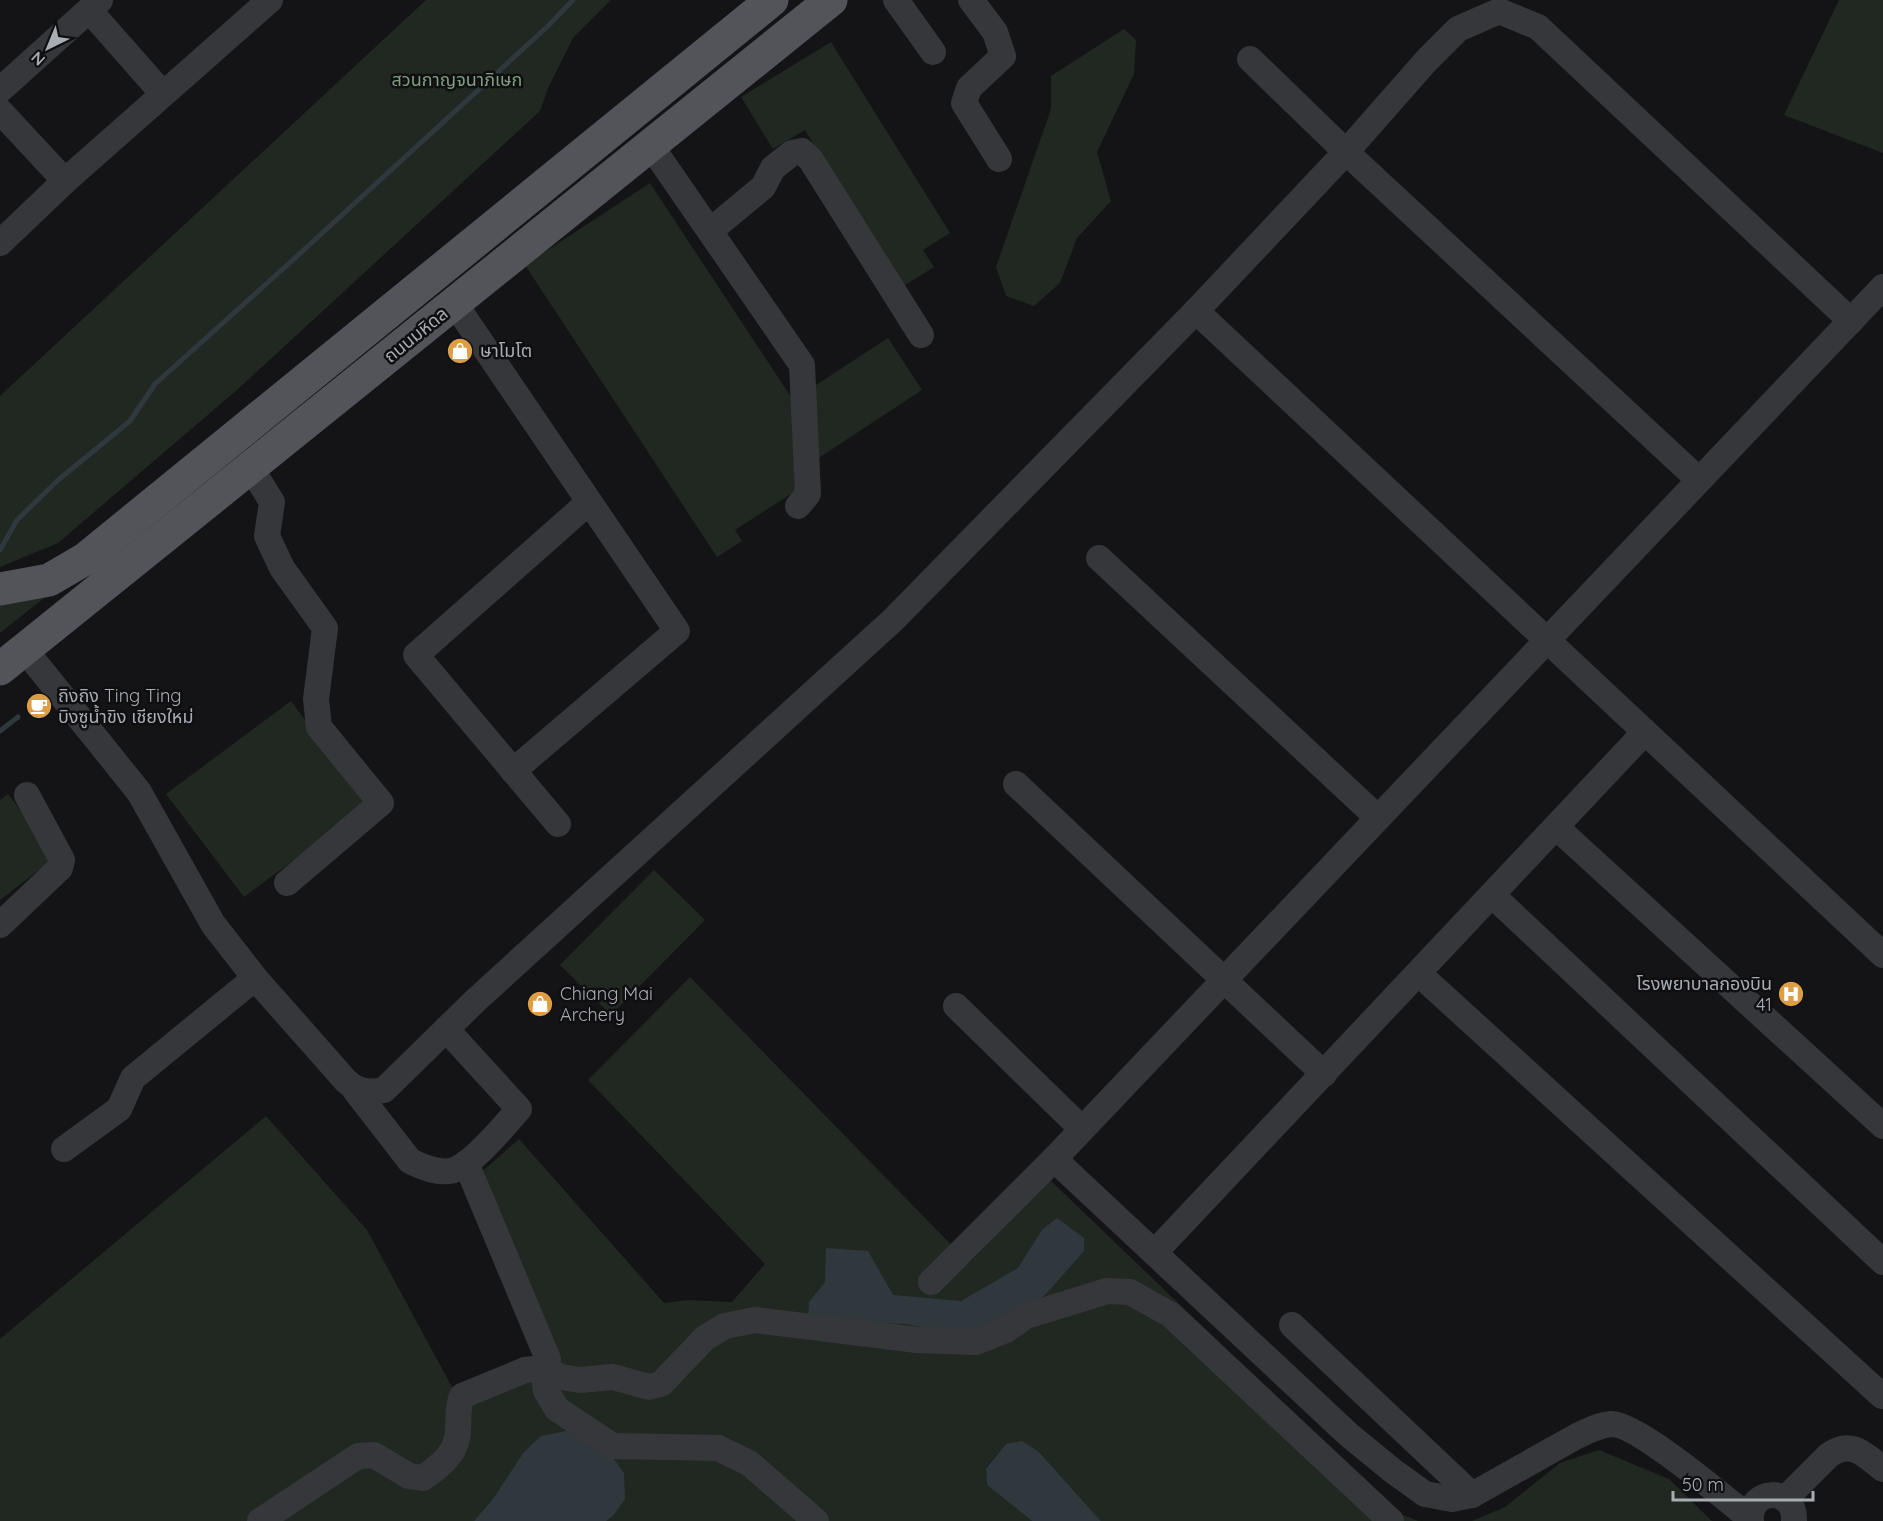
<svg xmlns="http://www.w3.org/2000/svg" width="1883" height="1521" font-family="Quicksand,'Noto Sans Thai',sans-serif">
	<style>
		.green { fill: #212821 }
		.water { fill: #2f383d }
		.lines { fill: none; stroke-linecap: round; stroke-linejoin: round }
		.stream { stroke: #2f383d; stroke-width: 5 }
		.minor { stroke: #36373a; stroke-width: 26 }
		.major { stroke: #525459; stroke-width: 33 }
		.labels { text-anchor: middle; stroke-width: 5; stroke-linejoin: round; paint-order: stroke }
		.park-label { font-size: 18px; fill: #819d81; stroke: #0f0f11 }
		.street-label { font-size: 18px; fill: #a8adb4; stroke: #0f0f11 }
		.poi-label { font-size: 18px; fill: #a8adb4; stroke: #0f0f11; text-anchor: start }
	</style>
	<rect width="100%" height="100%" fill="#141416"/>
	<g class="green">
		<polygon points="426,0 611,0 573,38 548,88 540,111 238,389 58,543 0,567 0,396"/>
		<polygon points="1839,0 1883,0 1883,153 1784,115"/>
		<polygon points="1124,29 1136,40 1134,74 1097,152 1111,201 1077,238 1060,283 1034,306 1006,296 996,267 1051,109 1051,76"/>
		<polygon points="831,42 950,233 923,250 934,267 902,287 805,130 773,149 741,97"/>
		<polygon points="650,183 793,400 888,338 922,390 811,463 819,476 735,530 742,541 717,557 525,265"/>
		<polygon points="53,591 0,633 0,599"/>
		<polygon points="291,701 368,805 244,897 166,794"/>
		<polygon points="8,794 56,857 0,900 0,800"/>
		<polygon points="654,870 705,920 611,1015 560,965"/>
		<polygon points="690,977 969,1263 1050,1180 1373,1490 1403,1515 1418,1521 1101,1521 1039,1452 1006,1444 986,1467 987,1485 1032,1521 0,1521 0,1339 266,1116 367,1230 459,1400 531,1370 547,1328 477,1176 519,1139 664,1303 688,1300 732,1302 765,1264 588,1080"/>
		<polygon points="1599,1450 1669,1479 1712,1521 1472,1521 1505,1507 1560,1463"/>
	</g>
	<g class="water">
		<polygon points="1057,1218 1084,1238 1084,1251 1047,1293 1010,1324 953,1334 906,1324 808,1321 809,1302 825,1282 826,1248 868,1251 893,1295 961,1301 1018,1268 1042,1230"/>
		<polygon points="571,1430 603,1444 624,1473 625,1499 613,1516 606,1521 474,1521 493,1499 524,1452 541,1436"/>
		<polygon points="1022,1441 1039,1452 1101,1521 1032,1521 987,1485 986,1468 1006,1444"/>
	</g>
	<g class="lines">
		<g class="stream">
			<polyline points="0,550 17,520 57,481 130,421 155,384 295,258 548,26 573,0"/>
			<polyline points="0,731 18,717"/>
		</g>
		<g class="minor">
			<polyline points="896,0 933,52"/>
			<polyline points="971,0 995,32 1003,56 969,88 964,103 999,159"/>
			<polyline points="89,10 163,94"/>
			<polyline points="1250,59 1346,152 1699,480"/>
			<polyline points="0,90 100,0"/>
			<polyline points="0,111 65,181"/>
			<polyline points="651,146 802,365 808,494 798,506"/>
			<polyline points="710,231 763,187 773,168 792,153 802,151 811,160 921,335"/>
			<polyline points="0,243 65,181 270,0"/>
			<polyline points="455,304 677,631 513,771"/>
			<polyline points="1196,311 1883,955"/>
			<polyline points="251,468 272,502 267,536 282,568 325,628 316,699 319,727 381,803 287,883"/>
			<polyline points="1099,558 1378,818"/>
			<path d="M25,650l114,142 74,132 42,54 91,103c12,11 22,12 38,9l91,-89 418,-381 303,-309 150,-159 81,-92 31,-31 41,-18 39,16 313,294"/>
			<polyline points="1016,784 1324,1074"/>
			<polyline points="558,824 416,655 589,502"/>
			<polyline points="1556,827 1883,1126"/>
			<polyline points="1492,895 1883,1262"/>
			<polyline points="0,925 60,868 62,860 27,795"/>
			<polyline points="1418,973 1882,1396 1883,1394"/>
			<polyline points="956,1006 1082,1129"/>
			<path d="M355,1090l55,71c12,6 27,12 40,10 20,-3 55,-46 69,-62l-73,-80"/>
			<polyline points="64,1149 119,1109 133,1078 255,978"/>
			<polyline points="466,1163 548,1359 543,1368 546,1391 557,1409 613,1446 718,1448 749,1463 816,1521"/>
			<polyline points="1155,1252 1645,732"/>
			<polyline points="931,1282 1054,1159"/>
			<polyline points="1292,1325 1472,1495"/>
			<path d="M1785,1499l44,-44c23,-16 36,0 54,14"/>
			<path d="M1751,1519c-24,-19 -114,-96 -140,-95 -12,1 -24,7 -34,12l-105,59 -20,4 -27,-5 -32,-23 -44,-36 -295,-276 829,-872"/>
			<path d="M260,1521l98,-65 16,-1 35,21 14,2c14,-10 31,-22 34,-40 3,-15 -1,-28 5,-42l63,-26 18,-2 18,9 19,3 33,-3 36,10 12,-3 44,-46 20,-12 30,-6 162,20 59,2 30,-12 20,-14 81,-25 23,1 41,23 220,206"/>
			<path d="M1751,1521c-3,-34 45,-35 43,0"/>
		</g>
		<g class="major">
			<polyline points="0,589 49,580 85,559 772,0"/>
			<polyline points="0,669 831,0"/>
		</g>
	</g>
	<defs>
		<g id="shop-disc" transform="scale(1.35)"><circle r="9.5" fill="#dd9d45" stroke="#0f0f11"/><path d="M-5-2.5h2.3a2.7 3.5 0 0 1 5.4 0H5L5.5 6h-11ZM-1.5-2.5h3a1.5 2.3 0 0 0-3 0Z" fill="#fff"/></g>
		<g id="cafe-disc" transform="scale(1.35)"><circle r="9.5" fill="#dd9d45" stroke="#0f0f11"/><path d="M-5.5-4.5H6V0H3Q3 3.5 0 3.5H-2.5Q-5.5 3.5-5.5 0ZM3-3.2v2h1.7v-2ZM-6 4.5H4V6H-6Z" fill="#fff"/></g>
		<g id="hospital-disc" transform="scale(1.35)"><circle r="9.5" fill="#dd9d45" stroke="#0f0f11"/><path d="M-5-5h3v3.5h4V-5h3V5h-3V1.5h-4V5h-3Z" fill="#fff"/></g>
	</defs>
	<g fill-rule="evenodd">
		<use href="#shop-disc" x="460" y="351"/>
		<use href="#cafe-disc" x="39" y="706"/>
		<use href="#hospital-disc" x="1791" y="994"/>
		<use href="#shop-disc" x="540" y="1004"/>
	</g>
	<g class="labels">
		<g class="park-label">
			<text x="457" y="86">สวนกาญจนาภิเษก</text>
		</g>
		<g class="street-label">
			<text transform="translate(416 335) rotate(-39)" y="6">ถนนมหิดล</text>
		</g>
		<g class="poi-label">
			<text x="480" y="357">ษาโมโต</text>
			<text x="58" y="702">ถิงถิง Ting Ting<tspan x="58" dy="21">บิงซูน้ำขิง เชียงใหม่</tspan></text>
			<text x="1772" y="990" text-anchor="end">โรงพยาบาลกองบิน<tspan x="1772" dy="21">41</tspan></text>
			<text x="560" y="1000">Chiang Mai<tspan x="560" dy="21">Archery</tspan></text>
		</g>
	</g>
	<g transform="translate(48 48) rotate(223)" stroke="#0f0f11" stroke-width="4.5" paint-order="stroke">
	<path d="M0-4.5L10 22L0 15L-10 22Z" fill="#a8adb4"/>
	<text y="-9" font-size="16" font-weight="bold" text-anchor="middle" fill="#a8adb4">N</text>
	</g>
	<path d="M1673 1491v9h140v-9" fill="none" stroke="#a8adb4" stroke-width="3"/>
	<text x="1682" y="1491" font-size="18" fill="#a8adb4" stroke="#0f0f11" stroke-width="4.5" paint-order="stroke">50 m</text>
</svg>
